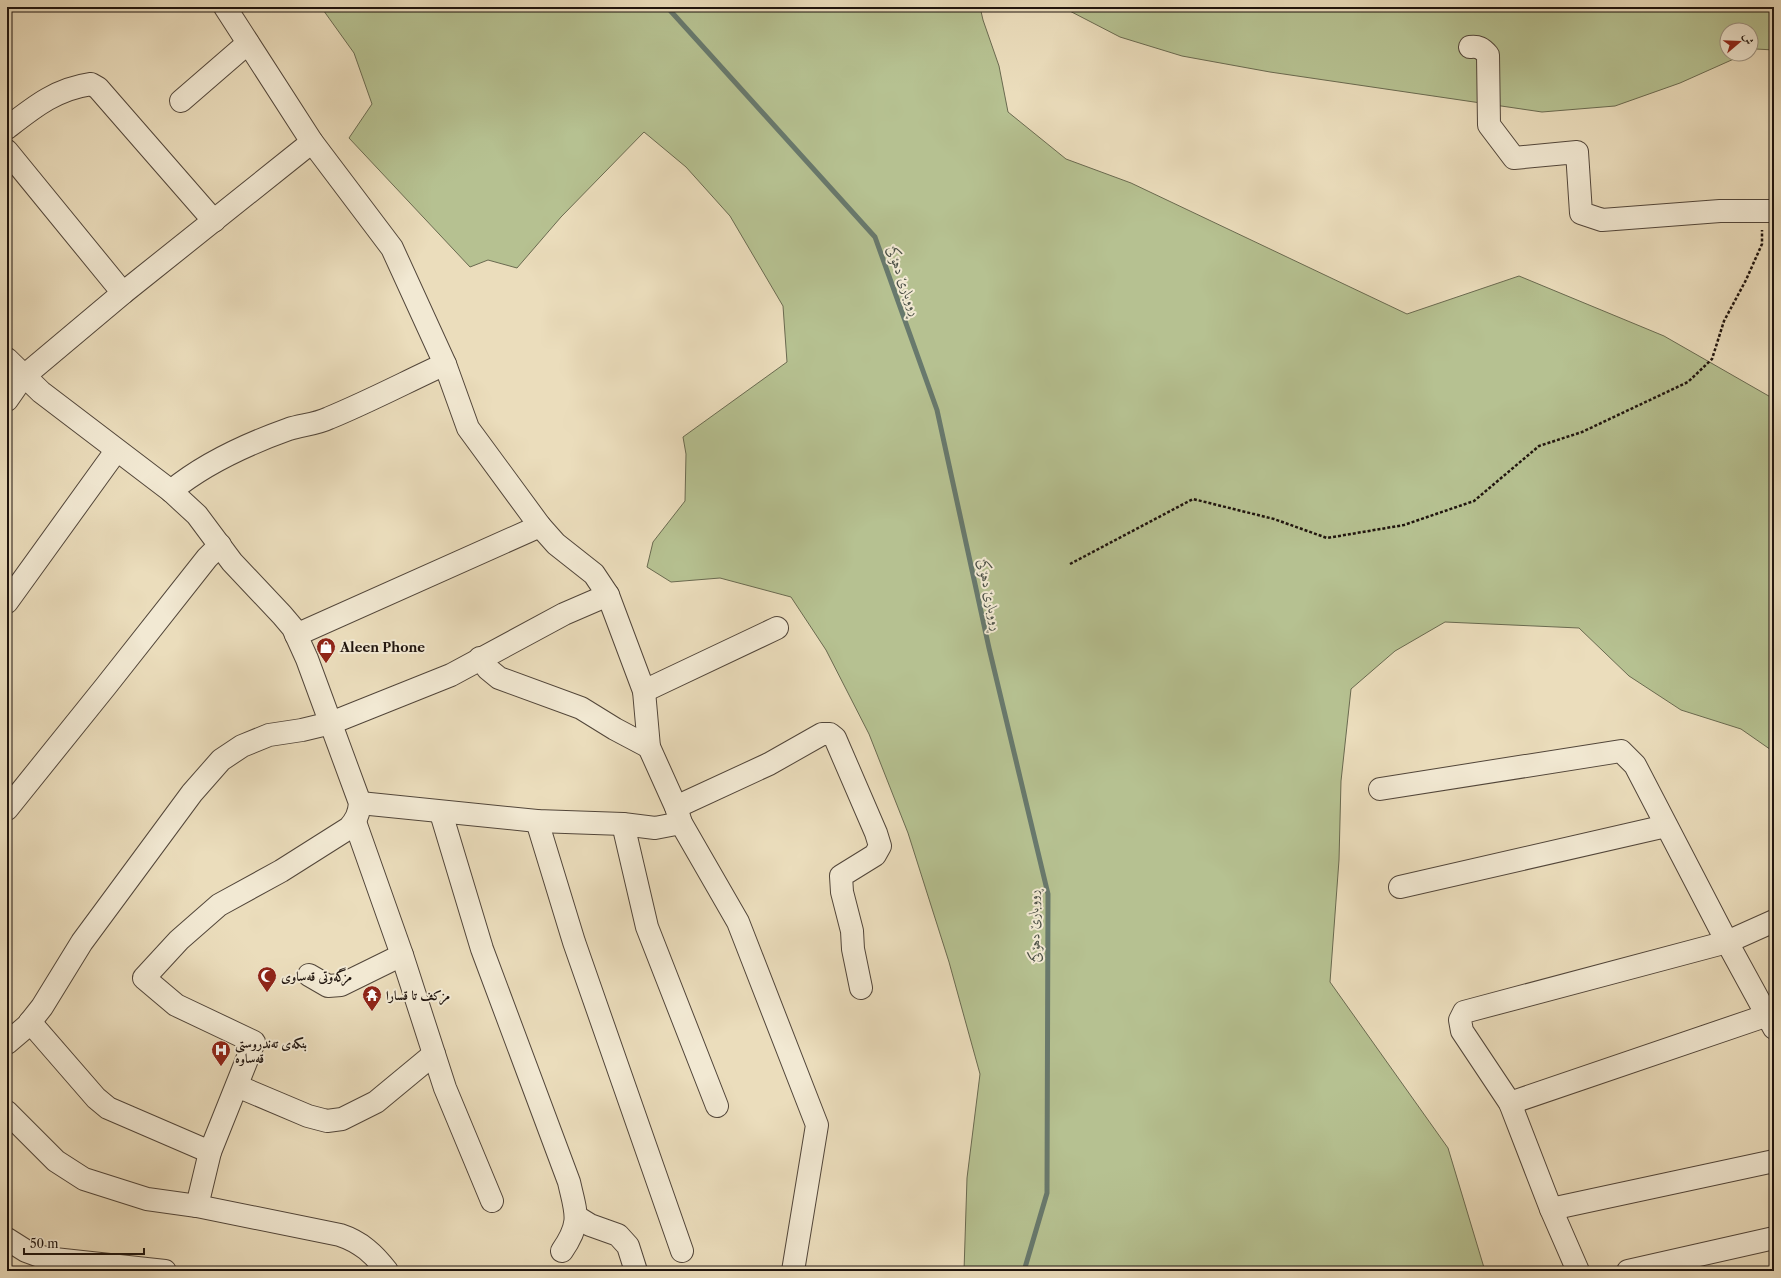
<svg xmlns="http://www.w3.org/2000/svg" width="1781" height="1278" font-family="'Libre Caslon Text',Amiri,serif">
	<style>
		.green { fill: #b6c191; stroke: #6a6a50 }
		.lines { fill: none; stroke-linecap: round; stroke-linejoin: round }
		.stream { stroke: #68796d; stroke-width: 5 }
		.minor-casing { stroke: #52463a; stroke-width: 24 }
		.path { stroke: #1f140e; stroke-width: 2.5; stroke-dasharray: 3 2; stroke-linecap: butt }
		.minor { stroke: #f2e9d3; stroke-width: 22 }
		.labels { text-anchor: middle; stroke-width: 4; stroke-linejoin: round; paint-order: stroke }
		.poi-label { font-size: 13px; font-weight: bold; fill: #1f140e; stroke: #f2e9d3; text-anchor: start }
		.water-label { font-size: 14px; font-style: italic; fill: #4a4f45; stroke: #f2e9d3 }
	</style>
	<rect width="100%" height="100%" fill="#ebddbc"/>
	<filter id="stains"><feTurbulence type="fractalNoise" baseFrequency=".005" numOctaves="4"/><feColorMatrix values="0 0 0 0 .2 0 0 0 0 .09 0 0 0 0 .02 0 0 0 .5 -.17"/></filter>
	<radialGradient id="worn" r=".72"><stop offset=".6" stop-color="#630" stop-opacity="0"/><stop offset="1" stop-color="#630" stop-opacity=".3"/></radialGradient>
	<g class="green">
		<polygon points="321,7 980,7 983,20 999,66 1008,112 1066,159 1131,183 1407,314 1519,276 1664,336 1774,399 1774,752 1741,729 1681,710 1629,676 1579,628 1445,622 1395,651 1351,689 1341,781 1339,860 1330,982 1448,1148 1485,1271 964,1271 967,1178 980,1074 949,962 908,833 869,734 826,650 791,597 720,578 671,582 647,567 653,542 685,501 686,454 683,437 787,362 783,306 730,216 686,167 644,132 561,217 517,268 488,260 470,267 349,138 372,104 354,53"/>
		<polygon points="1062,7 1774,7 1774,50 1756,49 1751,51 1751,30 1727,30 1727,54 1745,54 1680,83 1615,106 1542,112 1270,72 1182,56 1120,37"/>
	</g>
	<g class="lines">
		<polyline class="stream" points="667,7 875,237 937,410 989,648 1048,894 1047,1193 1024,1271"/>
		<g class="minor-casing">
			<g id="minor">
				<polyline points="225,7 312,142 392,248 445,364 468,428 540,526 556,544 594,574 608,595 644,691 649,747 676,807 681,823 738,922 817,1125 793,1271"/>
				<path d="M1470,47c8,-1 12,1 18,8l1,70 25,33 63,-6 4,61 21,7 118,-9h54"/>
				<polyline points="181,101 248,43"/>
				<path d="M7,128c27,-21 49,-39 84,-44l7,4 116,133"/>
				<polyline points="7,151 123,293"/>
				<path d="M7,359l34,33 130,99 26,24 35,47 50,53 11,13 14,31 53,144c-1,11 -4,17 -11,25l-68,43 -62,34 -40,35 -35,38 32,27 78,37 -44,110 -13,54"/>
				<polyline points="7,400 23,377 123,293 312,142"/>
				<path d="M171,491c34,-28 76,-47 118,-62 13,-4 28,-5 40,-11 39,-16 77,-36 116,-54"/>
				<polyline points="7,602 116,451"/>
				<polyline points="296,635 540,526"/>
				<polyline points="480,658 488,669 499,678 581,708 615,729 649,747"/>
				<polyline points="644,691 777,628"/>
				<polyline points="1380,789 1621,751 1635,765 1727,942 1774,1028"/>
				<polyline points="360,803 537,821 623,824 655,828 681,823"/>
				<polyline points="676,807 769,764 822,734 830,734 835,738 876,833 880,846 875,855 841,876 842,892 852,931 853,949 861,988"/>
				<polyline points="7,809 106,686 207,558 220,545"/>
				<path d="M441,813l41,136 87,233c7,31 13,40 -7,69"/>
				<polyline points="537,821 574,942 682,1251"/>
				<polyline points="355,822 402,955 445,1088 492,1201"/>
				<polyline points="623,824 647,927 717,1106"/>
				<polyline points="1400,887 1666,826"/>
				<polyline points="309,975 328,986 341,985 402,955"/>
				<polyline points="30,1022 96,1098 108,1108 210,1152"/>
				<polyline points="7,1043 27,1026 42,1007 82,942 192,793 221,760 242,746 269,735 302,730 331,723 451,675 564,614 608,595"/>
				<polyline points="237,1086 308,1116 327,1121 342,1119 376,1102 434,1054"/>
				<polyline points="1510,1103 1768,1015"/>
				<path d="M7,1112l49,49 28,18 63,20 50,7 143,29c21,7 34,19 47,36"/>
				<polyline points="1551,1209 1774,1161"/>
				<polyline points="577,1217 590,1225 618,1235 628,1246 636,1271"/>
				<polyline points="7,1239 26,1251 45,1258 165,1271"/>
				<polyline points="1578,1271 1551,1209 1510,1103 1462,1031 1460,1020 1464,1012 1727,942 1774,921"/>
				<polyline points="1628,1271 1774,1238"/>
			</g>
		</g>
		<polyline class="path" points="1070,564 1193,499 1274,519 1327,538 1404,525 1474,501 1539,446 1582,432 1688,382 1712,359 1724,321 1746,280 1762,244 1762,230"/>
		<use href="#minor" class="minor"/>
	</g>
	<defs>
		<g id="shop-pin" transform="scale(1)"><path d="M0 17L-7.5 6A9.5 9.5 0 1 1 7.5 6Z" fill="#8f2418" stroke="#f2e9d3"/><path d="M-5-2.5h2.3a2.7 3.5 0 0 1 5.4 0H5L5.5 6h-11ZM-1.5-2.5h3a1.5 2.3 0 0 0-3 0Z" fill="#fff"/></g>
		<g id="mosque-pin" transform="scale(1)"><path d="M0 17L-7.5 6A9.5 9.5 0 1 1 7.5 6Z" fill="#8f2418" stroke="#f2e9d3"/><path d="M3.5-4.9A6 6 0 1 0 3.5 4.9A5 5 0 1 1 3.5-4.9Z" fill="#fff"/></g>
		<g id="temple-pin" transform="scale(1)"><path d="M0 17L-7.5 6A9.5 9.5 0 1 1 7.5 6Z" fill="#8f2418" stroke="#f2e9d3"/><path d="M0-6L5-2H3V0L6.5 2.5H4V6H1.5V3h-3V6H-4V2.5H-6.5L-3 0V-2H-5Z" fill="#fff"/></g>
		<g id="hospital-pin" transform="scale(1)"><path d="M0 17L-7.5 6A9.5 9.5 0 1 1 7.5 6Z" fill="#8f2418" stroke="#f2e9d3"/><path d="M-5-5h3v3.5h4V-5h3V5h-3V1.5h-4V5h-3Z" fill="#fff"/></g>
	</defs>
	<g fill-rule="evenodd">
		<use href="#shop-pin" x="326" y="647"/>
		<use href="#mosque-pin" x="267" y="976"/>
		<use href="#temple-pin" x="372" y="995"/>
		<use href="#hospital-pin" x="221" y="1050"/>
	</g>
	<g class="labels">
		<g class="poi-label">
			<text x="340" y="652">Aleen Phone</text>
			<text x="281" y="981">مزگەوتی قەساوی</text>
			<text x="386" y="1000">مزكف تا قسارا</text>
			<text x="235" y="1048">بنکەی تەندروستی<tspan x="235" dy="15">قەساوە</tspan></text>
		</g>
		<g class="water-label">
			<text transform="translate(904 281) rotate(70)" y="5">ڕووبارێ دهۆكێ</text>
			<text transform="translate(990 595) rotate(78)" y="5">ڕووبارێ دهۆكێ</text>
			<text transform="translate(1034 926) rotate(-92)" y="5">ڕووبارێ دهۆكێ</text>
		</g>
	</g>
	<rect width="1781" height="1278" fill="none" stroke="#ebddbc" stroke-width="24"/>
	<rect x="8" y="8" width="1765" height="1262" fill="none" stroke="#1f140e" stroke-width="2"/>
	<rect x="12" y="12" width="1757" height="1254" fill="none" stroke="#1f140e"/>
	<g transform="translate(1739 42) rotate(71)"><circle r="19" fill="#f2e9d3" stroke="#9e9484"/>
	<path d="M0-3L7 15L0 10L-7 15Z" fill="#8f2418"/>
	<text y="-6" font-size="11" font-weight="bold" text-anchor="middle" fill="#1f140e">ش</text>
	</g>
	<path d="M24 1248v6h120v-6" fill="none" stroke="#1f140e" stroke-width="2"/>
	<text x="30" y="1248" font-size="12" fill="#1f140e" stroke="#f2e9d3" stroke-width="3" paint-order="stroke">50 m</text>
	<rect width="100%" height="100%" filter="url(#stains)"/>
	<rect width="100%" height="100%" fill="url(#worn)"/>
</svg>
